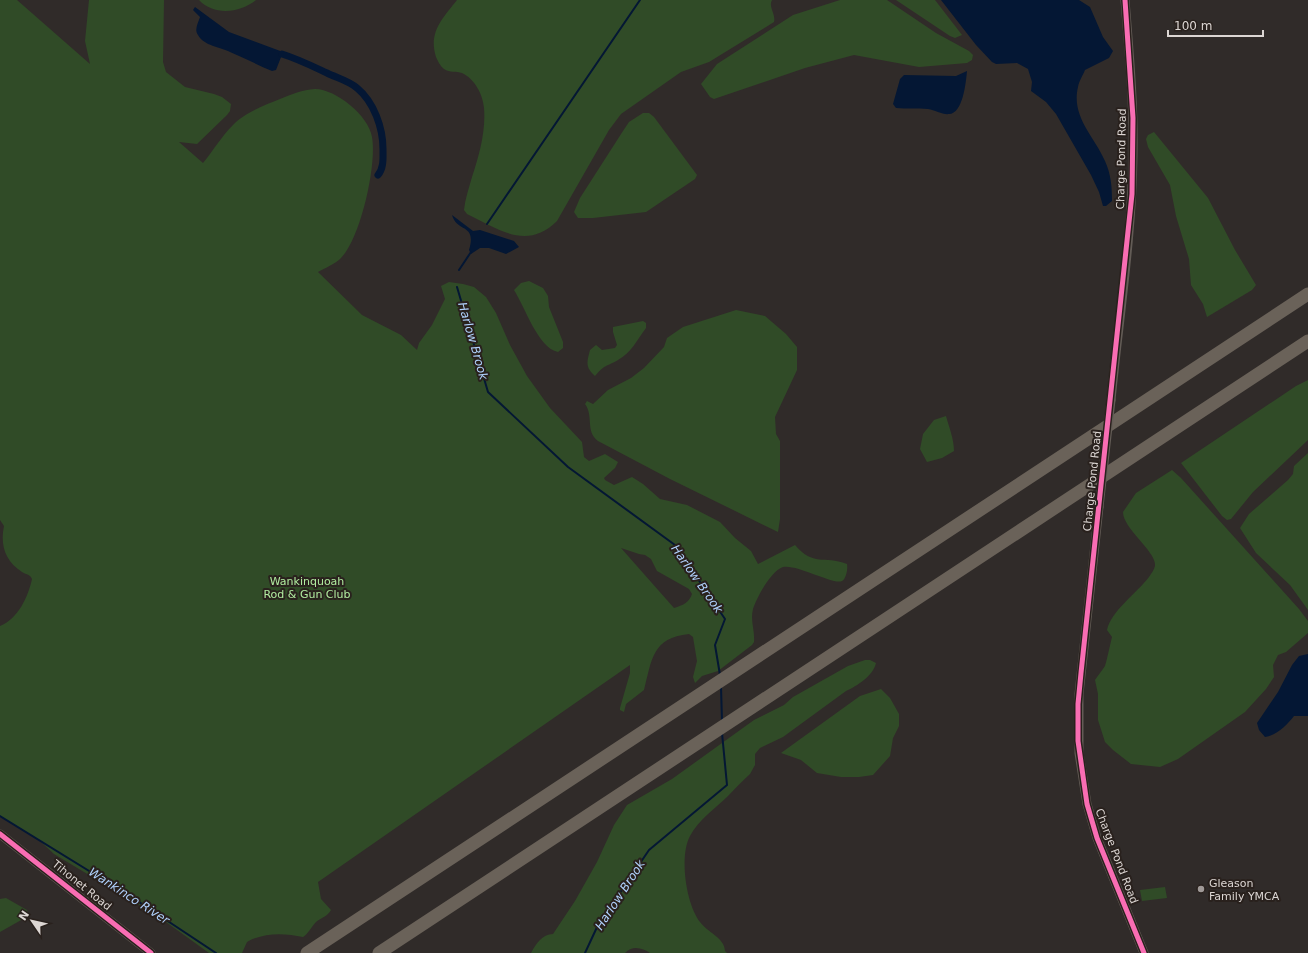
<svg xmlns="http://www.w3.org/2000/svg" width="1308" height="953" font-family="'DejaVu Sans',sans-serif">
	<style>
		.green { fill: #304b27; fill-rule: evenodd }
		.water { fill: #041734 }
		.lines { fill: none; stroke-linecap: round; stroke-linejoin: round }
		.stream { stroke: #041734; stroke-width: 2 }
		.canal { stroke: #041734; stroke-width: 7 }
		.minor { stroke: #635c56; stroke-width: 9 }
		.highway { stroke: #6a6259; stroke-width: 13 }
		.minor-bridge { stroke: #635c56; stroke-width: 9 }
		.cycleway-casing { stroke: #29211d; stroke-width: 8 }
		.cycleway { stroke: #f96db3; stroke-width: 5 }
		.poi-dot { fill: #a09a98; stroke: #29211d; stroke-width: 1.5 }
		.labels { text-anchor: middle; stroke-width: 4; stroke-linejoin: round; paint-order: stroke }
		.street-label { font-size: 11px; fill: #dcd6d3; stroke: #29211d }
		.park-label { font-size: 11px; fill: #b1eca0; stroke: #29211d }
		.poi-label { font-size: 11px; fill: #dcd6d3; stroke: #29211d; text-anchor: start }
		.water-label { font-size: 12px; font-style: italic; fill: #b0d2fd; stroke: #29211d }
	</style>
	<rect width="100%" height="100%" fill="#302b29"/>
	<g class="green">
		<path d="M0,0h17l73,64 -5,-23 4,-41h75l-1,62 3,10 19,15 29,7 8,3 9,7 -1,7 -3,4 -30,29 -18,-2 24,21c10,-12 18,-26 30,-38 11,-12 32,-20 47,-26 12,-5 22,-9 35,-10 21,0 54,27 57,48 5,27 -11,100 -31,121 -6,6 -16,10 -23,14l44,43 39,20 16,15 2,-7 13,-18 13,-26 -4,-13 8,-4 14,2 11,3 12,10 10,16 14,32 17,31 23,32 32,34 2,15 5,4 16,-7 13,8 -3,6 -11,10 1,2 9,5 18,-8 11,7 17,15 27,6 33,17 15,16 16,13 7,13 37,-19c19,22 28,10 52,19 1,5 -1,15 -5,17 -9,4 -45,-17 -59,-14 -12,4 -26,30 -30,42 -3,12 2,21 1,33l-2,3 -34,26 -16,5 -7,7 -2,-6 4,-16 -4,-24 -4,-3c-37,4 -37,25 -45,56l-18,14 -2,8 -4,-2v-2l10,-35v-8l-312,217 3,17 10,11c-3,6 -10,8 -15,12 -5,5 -7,11 -13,15 -18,-4 -39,-5 -56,5l-5,11h-33l-50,-36 -105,-63 -14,-13 -40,-25v-190c18,-7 28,-29 32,-47 -2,-5 -5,-4 -10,-7 -17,-11 -22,-27 -18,-46l-4,-6zM621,548l18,6 6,1 6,4 6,12 32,18 3,5c-3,9 -9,11 -18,14z"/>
		<path d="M199,0h57c-16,13 -42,16 -57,0z"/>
		<path d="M457,0h315c-4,7 4,14 2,22l-65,40 -28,10 -60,42 -12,16 -52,91c-30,30 -59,8 -90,-7l-3,-4c1,-11 5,-22 8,-33 7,-21 14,-46 12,-69 -1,-13 -9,-29 -22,-35 -6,-2 -12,0 -18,-4 -4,-3 -6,-8 -8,-12 -8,-25 7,-39 21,-57z"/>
		<polygon points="840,0 887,0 936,33 969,51 973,55 972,60 967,63 919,67 854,55 805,68 714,99 710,97 701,84 717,64 793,15"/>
		<polygon points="896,0 935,0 962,35 955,38 950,36"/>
		<polygon points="643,113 649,113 654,117 697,175 695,179 646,212 593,218 578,218 574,212 580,198 623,131 629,122"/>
		<polygon points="1154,132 1208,198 1235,250 1256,285 1252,290 1207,317 1203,304 1191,285 1189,259 1176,216 1170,185 1148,147 1146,139 1148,135"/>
		<path d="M529,281l14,7 5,8 1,11 14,35v6l-5,4c-20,-4 -33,-45 -44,-62l7,-7z"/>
		<path d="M736,310l29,6 21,18 11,13v23l-22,47 1,17 4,7v78l-2,13 -108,-53 -72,-38c-13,-10 -4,-25 -13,-37l2,-3 6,3 15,-14 23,-12 13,-10 20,-21 3,-9 16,-11z"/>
		<path d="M643,321l3,2v5c-9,12 -15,25 -28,32 -12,7 -13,4 -23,16 -10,-9 -8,-14 -5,-26l6,-5 6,5 13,-2 2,-3 -4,-13v-5z"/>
		<polygon points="1308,380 1308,440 1253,492 1231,519 1227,520 1222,516 1181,463 1296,386"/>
		<path d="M946,416c3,11 8,23 8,35l-12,7 -15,4 -7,-13 3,-15 11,-14z"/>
		<polygon points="1308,453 1308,610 1290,585 1256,553 1240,528 1249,514 1288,480 1293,474 1294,466"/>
		<path d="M1172,470l9,8 118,131 9,12v12l-22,19 -8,3 -5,10 1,12 -8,12 -21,23 -67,47 -18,8 -29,-3 -18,-14 -8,-8 -7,-22v-26l-3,-14c3,-5 7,-9 10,-14 1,-2 6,-25 7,-29l-5,-7c4,-19 30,-37 42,-53 2,-3 5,-7 6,-11 2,-14 -32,-37 -32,-54l13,-19z"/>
		<path d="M865,660h5l6,3c-3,13 -19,23 -30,28l-63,46 -23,11 -5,6v11l-5,9c-8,7 -15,15 -22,22 -12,12 -30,24 -38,40 -11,20 -4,68 10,86 7,10 25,16 25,29l2,2h-77c-7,-5 -18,-8 -25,0h-94c5,-9 11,-19 22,-19l22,-33 22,-39 17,-37 13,-20 45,-26 82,-59 30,-15 9,-8 55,-31z"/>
		<polygon points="881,689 890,698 899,714 899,726 893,738 890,756 873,775 859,777 841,777 817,773 801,760 781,753 860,696"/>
		<polygon points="1165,887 1167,898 1142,901 1140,890"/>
		<polygon points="6,898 27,910 28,913 23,919 0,932 0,899"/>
	</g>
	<g class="water">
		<path d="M941,0h138l11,7 13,30 10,14 -4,7 -24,12c-2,5 -6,11 -7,17 -7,30 16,49 27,74 6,13 7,26 7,40l-6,5h-3l-4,-14 -8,-17 -35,-61 -10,-12 -15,-11 1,-9 -4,-13 -11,-6 -21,1 -4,-2 -16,-17z"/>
		<path d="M195,7l34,25 54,20 -7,18 -4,1c-14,-6 -28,-13 -42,-19 -10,-5 -26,-6 -32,-17 -4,-5 0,-12 2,-18l-7,-7z"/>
		<path d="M967,71c-1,11 -4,43 -18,43 -6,1 -14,-4 -21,-5 -11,-1 -21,0 -32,-1l-3,-4 7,-25 4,-4 52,1z"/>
		<path d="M452,215l21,16 7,-1 34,11 5,6 -13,7 -17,-6h-9l-9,6 -2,-4c8,-27 -12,-17 -17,-35z"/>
		<path d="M1308,654v62h-14c-7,9 -17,19 -29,21l-6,-7 -2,-7 21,-31 14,-27 7,-9z"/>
	</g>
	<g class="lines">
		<g class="stream">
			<polyline points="487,224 640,0"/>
			<polyline points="459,270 471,252"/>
			<polyline points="457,287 488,392 568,467 675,545 725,619 715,645 720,675"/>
			<polyline points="721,687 722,721"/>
			<polyline points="0,816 133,898 216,953"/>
			<polyline points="585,953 598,925 649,850 727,785 722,733"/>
		</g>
		<path class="canal" d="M282,54c16,5 30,12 45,19 10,5 22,8 30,15 17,14 26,40 26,61 0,9 1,19 -5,26"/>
		<g class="minor">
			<path d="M1111,400c8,-82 21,-163 22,-245 1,-52 -4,-104 -8,-155"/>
			<polyline points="1099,507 1079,694 1079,753 1087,804 1097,838 1144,953"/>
			<polyline points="0,834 151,953"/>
		</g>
		<g class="highway">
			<polyline points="307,953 1308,294"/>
			<polyline points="379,953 1308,341"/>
		</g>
		<polyline class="minor-bridge" points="1099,507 1111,400"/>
		<g class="cycleway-casing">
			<g id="cycleway">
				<polyline points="1125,0 1133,118 1132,194 1081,673 1078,704 1078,741 1087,804 1097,838 1144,953"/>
				<polyline points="0,834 151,953"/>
			</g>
		</g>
		<use href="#cycleway" class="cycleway"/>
	</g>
	<circle class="poi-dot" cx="1201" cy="889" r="4"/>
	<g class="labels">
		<g class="street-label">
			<text transform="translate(1121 159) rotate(-89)" y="4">Charge Pond Road</text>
			<text transform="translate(1092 481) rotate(-84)" y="4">Charge Pond Road</text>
			<text transform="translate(1117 856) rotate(69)" y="4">Charge Pond Road</text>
			<text transform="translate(82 885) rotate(39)" y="4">Tihonet Road</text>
		</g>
		<g class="park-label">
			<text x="307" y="585">Wankinquoah<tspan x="307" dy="13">Rod &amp; Gun Club</tspan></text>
		</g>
		<g class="poi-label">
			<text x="1209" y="887">Gleason<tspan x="1209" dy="13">Family YMCA</tspan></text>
		</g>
		<g class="water-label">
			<text transform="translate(473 341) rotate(74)" y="4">Harlow Brook</text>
			<text transform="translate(697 579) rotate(55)" y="4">Harlow Brook</text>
			<text transform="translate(620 895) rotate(-57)" y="4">Harlow Brook</text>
			<text transform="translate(129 896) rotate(33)" y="4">Wankinco River</text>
		</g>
	</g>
	<g transform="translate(32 921) rotate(304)" stroke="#29211d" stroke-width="3" paint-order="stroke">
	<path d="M0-3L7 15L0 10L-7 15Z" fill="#dcd6d3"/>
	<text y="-6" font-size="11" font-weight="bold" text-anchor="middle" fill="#dcd6d3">N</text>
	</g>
	<path d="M1168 30v6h95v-6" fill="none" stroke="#dcd6d3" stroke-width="2"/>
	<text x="1174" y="30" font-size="12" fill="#dcd6d3" stroke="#29211d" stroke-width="3" paint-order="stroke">100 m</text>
</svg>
